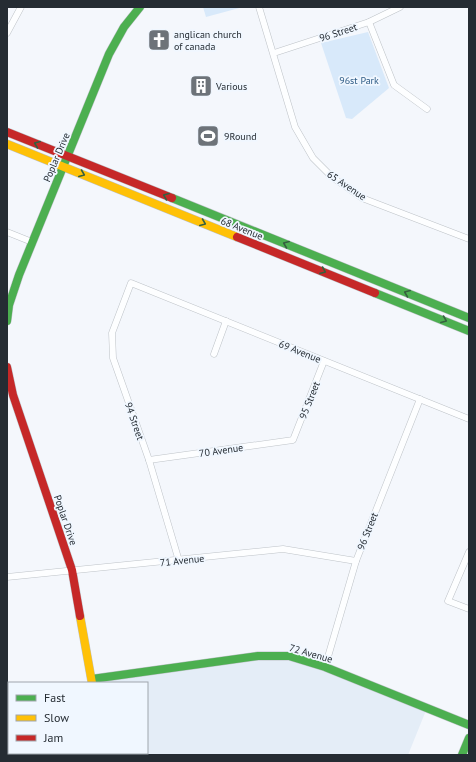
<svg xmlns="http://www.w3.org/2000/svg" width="476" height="762" font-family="'PT Sans',sans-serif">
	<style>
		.built { fill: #e4edf7 }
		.green { fill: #d8e9fa }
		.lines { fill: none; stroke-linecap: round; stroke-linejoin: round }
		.street-casing { stroke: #bec3c8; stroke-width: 7 }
		.fast-casing { stroke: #bec3c8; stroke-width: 9 }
		.slow-casing { stroke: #bec3c8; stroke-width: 9 }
		.jam-casing { stroke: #bec3c8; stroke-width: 9 }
		.street { stroke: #fdfeff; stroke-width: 6 }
		.fast { stroke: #4caf50; stroke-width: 8 }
		.slow { stroke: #ffc107; stroke-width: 8 }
		.jam { stroke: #c62828; stroke-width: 8 }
		.oneway { stroke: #35603f }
		.labels { text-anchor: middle; stroke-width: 3.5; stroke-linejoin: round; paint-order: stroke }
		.street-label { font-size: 10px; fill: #252c33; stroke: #f0f7ff }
		.poi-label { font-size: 10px; fill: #252c33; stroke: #f0f7ff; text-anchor: start }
		.park-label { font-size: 10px; fill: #2d5b85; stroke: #f0f7ff }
	</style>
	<rect width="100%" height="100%" fill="#f4f7fc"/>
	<polygon class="built" points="289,656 427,708 408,755 103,755 102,753 147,753 147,683 92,683 241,658"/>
	<g class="green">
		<polygon points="203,7 243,7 206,17"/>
		<polygon points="368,32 389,88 352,119 346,118 321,43"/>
	</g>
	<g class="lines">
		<g class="street-casing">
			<g id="street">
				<polyline points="259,7 295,127 313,158 332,177 362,198 469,239"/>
				<polyline points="369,22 394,85 427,109"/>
				<polyline points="7,33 21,7"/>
				<polyline points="274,53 369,22 400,7"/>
				<polyline points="7,232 32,242"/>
				<polyline points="214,354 226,321"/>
				<polyline points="149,460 293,440 324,361"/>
				<polyline points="469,552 448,601 469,609"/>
				<polyline points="179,561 149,460 113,358 112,333 131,283 469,419"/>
				<polyline points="7,577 283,549 356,561"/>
				<polyline points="325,667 356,561 420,399"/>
			</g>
		</g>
		<g class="fast-casing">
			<g id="fast">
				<polyline points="172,198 469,318"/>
				<polyline points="375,293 469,331"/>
				<polyline points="7,321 9,305 19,275 109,54 124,27 140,7"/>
				<polyline points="92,679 258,656 289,656 325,667 469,725"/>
				<polyline points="462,755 469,738"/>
			</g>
		</g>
		<g class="slow-casing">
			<g id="slow">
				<polyline points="7,144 237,237"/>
				<polyline points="80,616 92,683"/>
			</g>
		</g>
		<g class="jam-casing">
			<g id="jam">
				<polyline points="7,132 172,198"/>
				<polyline points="237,237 375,293"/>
				<polyline points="7,367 13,395 72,570 80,616"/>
				<polyline points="102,753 103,755"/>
			</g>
		</g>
		<use href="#street" class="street"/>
		<use href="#fast" class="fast"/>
		<use href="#slow" class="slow"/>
		<use href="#jam" class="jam"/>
	</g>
	<defs><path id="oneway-chevron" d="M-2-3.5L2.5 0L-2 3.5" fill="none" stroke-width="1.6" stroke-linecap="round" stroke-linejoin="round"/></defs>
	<g class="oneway">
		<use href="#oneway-chevron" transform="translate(37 144) rotate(-158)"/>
		<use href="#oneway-chevron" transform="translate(82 174) rotate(22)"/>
		<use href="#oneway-chevron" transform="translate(166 196) rotate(-158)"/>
		<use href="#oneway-chevron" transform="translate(203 223) rotate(22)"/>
		<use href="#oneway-chevron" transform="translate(286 244) rotate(-158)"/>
		<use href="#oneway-chevron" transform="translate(323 271) rotate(22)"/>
		<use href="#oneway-chevron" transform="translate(407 293) rotate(-158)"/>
		<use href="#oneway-chevron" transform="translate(444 320) rotate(22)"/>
	</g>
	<defs>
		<g id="church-square" transform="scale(1.15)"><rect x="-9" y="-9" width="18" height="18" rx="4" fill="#6d7379" stroke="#f0f7ff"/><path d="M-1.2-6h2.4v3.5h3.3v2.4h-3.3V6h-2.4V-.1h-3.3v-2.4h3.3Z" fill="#fff"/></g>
		<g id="building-square" transform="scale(1.15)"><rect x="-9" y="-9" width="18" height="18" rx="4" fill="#6d7379" stroke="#f0f7ff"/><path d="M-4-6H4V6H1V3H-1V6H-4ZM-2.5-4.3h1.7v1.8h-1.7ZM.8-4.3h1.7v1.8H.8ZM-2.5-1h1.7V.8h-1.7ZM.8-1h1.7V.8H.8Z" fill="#fff"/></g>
		<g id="stadium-square" transform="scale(1.15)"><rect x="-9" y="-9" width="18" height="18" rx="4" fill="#6d7379" stroke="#f0f7ff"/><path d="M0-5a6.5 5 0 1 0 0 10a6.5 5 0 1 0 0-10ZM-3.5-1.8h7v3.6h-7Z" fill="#fff"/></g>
	</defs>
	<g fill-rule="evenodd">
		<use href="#church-square" x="159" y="40"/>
		<use href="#building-square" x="201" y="86"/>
		<use href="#stadium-square" x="208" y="136"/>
	</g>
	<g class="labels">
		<g class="street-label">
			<text transform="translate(338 32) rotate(-18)" y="4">96 Street</text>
			<text transform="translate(56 157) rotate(-67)" y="4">Poplar Drive</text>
			<text transform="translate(347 185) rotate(34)" y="4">65 Avenue</text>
			<text transform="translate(242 228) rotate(22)" y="4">68 Avenue</text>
			<text transform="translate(300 351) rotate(22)" y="4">69 Avenue</text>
			<text transform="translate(309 400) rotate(-68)" y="4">95 Street</text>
			<text transform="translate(135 421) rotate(71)" y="4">94 Street</text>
			<text transform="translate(221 450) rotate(-8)" y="4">70 Avenue</text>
			<text transform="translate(66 520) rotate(71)" y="4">Poplar Drive</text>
			<text transform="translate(367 531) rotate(-68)" y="4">96 Street</text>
			<text transform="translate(182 560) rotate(-6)" y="4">71 Avenue</text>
			<text transform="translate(311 653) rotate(16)" y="4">72 Avenue</text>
		</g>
		<g class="poi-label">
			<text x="174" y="38">anglican church<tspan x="174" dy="12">of canada</tspan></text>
			<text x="216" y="90">Various</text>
			<text x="224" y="140">9Round</text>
		</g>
		<g class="park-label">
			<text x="359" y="84">96st Park</text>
		</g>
	</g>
	<rect width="476" height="762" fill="none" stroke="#252c33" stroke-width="16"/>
	<rect x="8" y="682" width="140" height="72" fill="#f0f7ff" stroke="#9fa6ad"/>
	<rect x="16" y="695" width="20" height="6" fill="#4caf50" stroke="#9fa6ad"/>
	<text x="44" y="702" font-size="12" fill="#252c33">Fast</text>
	<rect x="16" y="715" width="20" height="6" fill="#ffc107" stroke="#9fa6ad"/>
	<text x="44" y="722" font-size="12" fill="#252c33">Slow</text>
	<rect x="16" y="735" width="20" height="6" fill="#c62828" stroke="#9fa6ad"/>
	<text x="44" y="742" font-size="12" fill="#252c33">Jam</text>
</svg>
